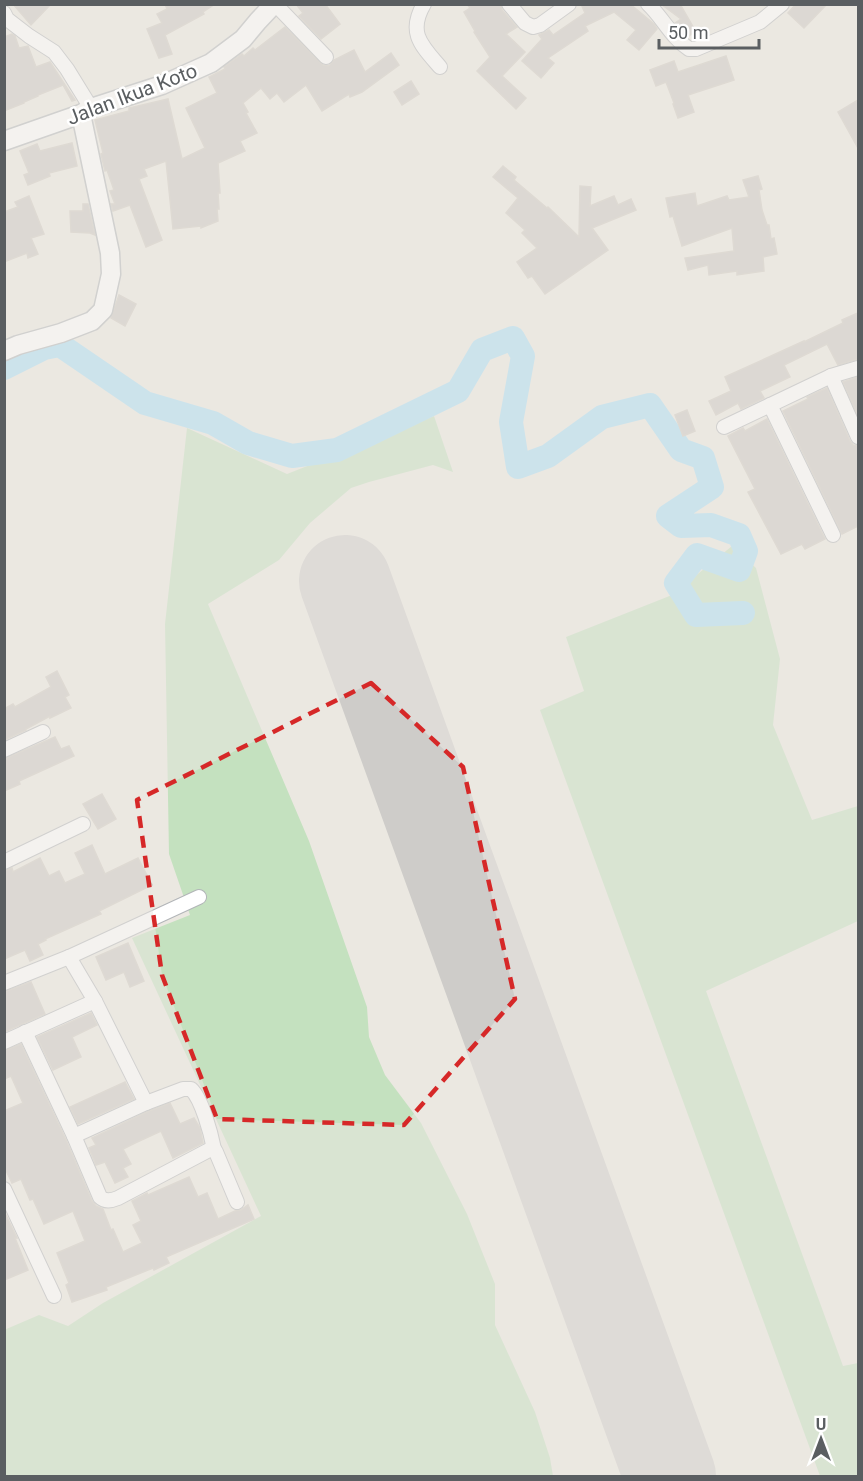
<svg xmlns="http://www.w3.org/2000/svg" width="863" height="1481" font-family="Roboto,sans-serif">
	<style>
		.green { fill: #c4e1bf }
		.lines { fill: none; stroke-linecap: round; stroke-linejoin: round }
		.river { stroke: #a6def7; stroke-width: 24 }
		.runway { stroke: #ceccc9; stroke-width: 92 }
		.building { fill: #c9c5c0; stroke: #cfc9c0; stroke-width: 1.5 }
		.street-casing { stroke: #b2b5b8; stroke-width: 16 }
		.secondary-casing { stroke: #b1b5b8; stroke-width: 21 }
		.street { stroke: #fff; stroke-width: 14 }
		.secondary { stroke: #fff; stroke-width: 18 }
		.marked { fill: none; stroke: #d62828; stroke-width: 4.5; stroke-dasharray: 12 8; stroke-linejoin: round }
		.labels { text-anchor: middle; stroke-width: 5; stroke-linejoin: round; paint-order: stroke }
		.street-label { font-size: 20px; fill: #5a5e61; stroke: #fff }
	</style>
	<rect width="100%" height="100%" fill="#ebe8e1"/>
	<g class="green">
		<polygon points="434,416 453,472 433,465 369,482 351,488 310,523 279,560 208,604 309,841 367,1007 369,1037 385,1075 421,1123 467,1214 495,1284 495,1325 535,1412 550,1458 553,1476 5,1476 4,1330 39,1315 68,1326 103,1303 261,1216 132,938 190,915 169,854 165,624 187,428 287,474"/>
		<polygon points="732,546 756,568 780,659 773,725 812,820 858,806 858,921 706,991 843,1366 858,1363 858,1476 820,1476 540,710 584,691 566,637 672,595"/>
	</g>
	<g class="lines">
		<polyline class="river" points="4,368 44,348 60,345 145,403 213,423 248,443 292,456 337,450 458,391 482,350 513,338 523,356 511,422 518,467 548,456 602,417 650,405 681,450 703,458 712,487 668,516 681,526 711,525 739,535 746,551 739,570 697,555 676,583 696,615 743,613"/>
		<polyline class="runway" points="345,581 670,1476"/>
	</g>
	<g class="building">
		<polygon points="13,4 51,4 31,25"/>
		<polygon points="165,4 215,4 203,12 204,14 165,35 172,54 159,58 147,29 162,23 157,14 167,9"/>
		<polygon points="296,4 325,4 340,24 321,39 299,16 303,13"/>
		<polygon points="467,4 500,4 502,10 517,27 506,34 525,52 502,76 526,98 516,109 477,71 490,57 474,32 475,31 464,12 470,8"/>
		<polygon points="581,4 630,4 654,24 657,29 639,50 627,40 636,30 614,12 585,26 588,31 548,58 554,63 541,78 522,61 542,39 539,35 549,30 553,35 585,13"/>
		<polygon points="661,4 680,4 696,32 688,36 675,23 681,19"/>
		<polygon points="796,4 827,4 804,28 788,13"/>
		<polygon points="285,27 323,65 329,66 334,60 354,50 365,72 391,53 399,65 362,92 350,97 349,94 322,111 306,85 284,102 277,93 270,99 261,88 243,103 248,112 246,113 257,133 240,141 245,151 218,163 220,193 218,193 219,209 217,209 218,221 201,228 201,226 173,229 166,161 144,169 147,176 139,179 162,240 146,247 130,205 113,211 111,204 115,204 110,191 114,190 107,170 105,171 101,154 103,153 95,120 129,111 129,108 168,99 182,159 205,148 186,108 217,93 209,77 225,69 224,67 242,54 244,56 253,48 255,50"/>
		<polygon points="12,34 15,36 19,48 28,46 36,67 50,62 75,100 72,101 63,85 38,95 38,96 24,102 24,103 4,111 4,37"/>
		<polygon points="726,56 734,80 688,95 694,112 678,118 673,104 674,103 666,82 656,86 650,70 674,61 678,72"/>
		<polygon points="411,81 419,94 402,105 394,92"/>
		<polygon points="858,100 858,148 838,112"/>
		<polygon points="72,143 77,166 49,173 50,176 28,185 24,175 29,173 20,151 37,144 40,151"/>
		<polygon points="503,166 516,177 514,180 547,208 548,207 579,237 580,186 591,187 590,206 614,196 618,205 631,199 636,210 592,228 608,250 545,294 532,276 528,278 517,262 537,248 522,233 525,230 506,213 518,198 493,177"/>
		<polygon points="758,176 762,189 759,190 762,210 767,225 769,225 771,239 774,238 777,254 763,257 764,271 737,275 737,271 709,275 708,265 688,270 685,258 734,251 732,228 682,246 673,216 670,217 666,198 695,193 697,206 727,196 729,200 749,197 743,180"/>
		<polygon points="29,196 44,234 31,238 38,254 28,258 27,253 4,262 4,212 18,207 15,202"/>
		<polygon points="83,204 88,204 95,235 90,233 71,232 70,211 83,211"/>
		<polygon points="119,295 136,304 125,326 111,318"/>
		<polygon points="858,313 858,359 838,365 827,344 784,365 790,377 760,391 764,398 741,409 738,403 716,415 709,401 731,391 725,377 804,341 804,342 843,323 842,320"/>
		<polygon points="858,377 858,416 843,382"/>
		<polygon points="827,388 850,441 853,445 858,446 858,526 842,534 783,411 808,399 807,397"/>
		<polygon points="687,410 695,431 683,436 675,415"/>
		<polygon points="767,419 825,539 805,549 802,544 781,554 748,492 755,489 728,436 743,428 745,431"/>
		<polygon points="57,671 69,695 65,697 71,708 50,718 50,716 26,729 26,730 4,740 4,709 13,704 15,707 51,687 46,677"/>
		<polygon points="55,737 61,749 69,746 74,756 19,781 20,784 4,791 4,759"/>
		<polygon points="102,794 116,819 98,829 83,804"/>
		<polygon points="92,845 105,874 138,858 152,885 99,911 101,914 45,939 46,940 38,944 43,955 30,961 25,950 4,959 4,871 12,868 13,872 40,858 49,876 59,871 65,883 85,874 75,853"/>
		<polygon points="128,943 144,981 130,987 124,972 106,980 96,957"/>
		<polygon points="31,982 45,1014 4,1032 4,992"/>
		<polygon points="91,1013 97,1025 72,1037 81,1057 53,1070 37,1037"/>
		<polygon points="21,1044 66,1140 92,1201 96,1206 103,1209 111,1230 113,1229 123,1252 142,1243 133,1225 141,1221 132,1201 147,1193 148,1195 189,1177 198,1197 207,1193 218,1219 235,1211 241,1210 248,1205 254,1219 166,1257 169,1263 154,1270 153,1268 106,1287 107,1290 72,1302 66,1285 69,1283 57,1253 85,1241 73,1211 44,1224 33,1199 30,1200 21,1179 12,1183 4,1166 4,1111 23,1103 11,1076 4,1079 4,1051"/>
		<polygon points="125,1082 134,1099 78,1124 70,1107"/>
		<polygon points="170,1103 180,1124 194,1118 200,1128 203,1143 173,1158 161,1131 135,1143 123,1149 131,1164 123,1168 128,1177 115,1183 105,1162 96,1165 89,1148 96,1145 92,1138 149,1111"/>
		<polygon points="4,1211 17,1238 15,1238 28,1270 4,1280"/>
	</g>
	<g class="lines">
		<g class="street-casing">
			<g id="street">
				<polyline points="275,4 326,57"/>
				<path d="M424,4c-17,29 -2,42 16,63"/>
				<polyline points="509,4 525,23 533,27 540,25 569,4"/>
				<path d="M648,4c15,14 23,33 41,45h7l64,-27 22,-18"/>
				<polyline points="4,13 7,19 29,36 54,52 67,69 91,108"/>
				<polyline points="831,376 858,437"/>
				<polyline points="770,405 833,535"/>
				<polyline points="724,427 831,376 858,368"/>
				<polyline points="4,750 43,732"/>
				<polyline points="4,862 83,824"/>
				<polyline points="69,957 95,1001 146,1103"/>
				<polyline points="4,983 69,957 199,897"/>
				<path d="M25,1032l49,104 26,61c5,5 11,4 18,1l91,-48 5,-1 2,3 21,50"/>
				<polyline points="4,1042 95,1001"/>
				<path d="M74,1136l72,-33 37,-14h8c11,10 20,45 23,60"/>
				<polyline points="4,1189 54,1296"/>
			</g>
		</g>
		<g class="secondary-casing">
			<g id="secondary">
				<polyline points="4,141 81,114 91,108 162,85 211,63 243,39 258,21 274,4"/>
				<polyline points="4,351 18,345 61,333 92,321 103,310 111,274 110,253 81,114"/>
			</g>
		</g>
		<use href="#street" class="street"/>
		<use href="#secondary" class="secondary"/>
	</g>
	<path d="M0 0H863V1481H0ZM371,683l92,84 52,232 -111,126 -187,-6 -55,-144 -25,-175z" fill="#ebe8e1" fill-opacity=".55" fill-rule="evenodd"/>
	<path class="marked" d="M371,683l92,84 52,232 -111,126 -187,-6 -55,-144 -25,-175z"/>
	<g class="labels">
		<g class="street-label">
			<text transform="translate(132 94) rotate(-21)" y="7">Jalan Ikua Koto</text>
		</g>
	</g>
	<rect width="863" height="1481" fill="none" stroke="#5a5e61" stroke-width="12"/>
	<g transform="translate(821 1439)" stroke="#ffffff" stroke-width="4.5" paint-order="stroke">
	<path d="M0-4.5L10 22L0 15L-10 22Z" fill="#5a5e61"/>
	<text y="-9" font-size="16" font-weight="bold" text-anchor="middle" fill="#5a5e61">U</text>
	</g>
	<path d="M659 39v9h100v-9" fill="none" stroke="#5a5e61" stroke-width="3"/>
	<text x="668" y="39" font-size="18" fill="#5a5e61" stroke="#ffffff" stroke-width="4.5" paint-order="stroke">50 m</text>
</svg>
